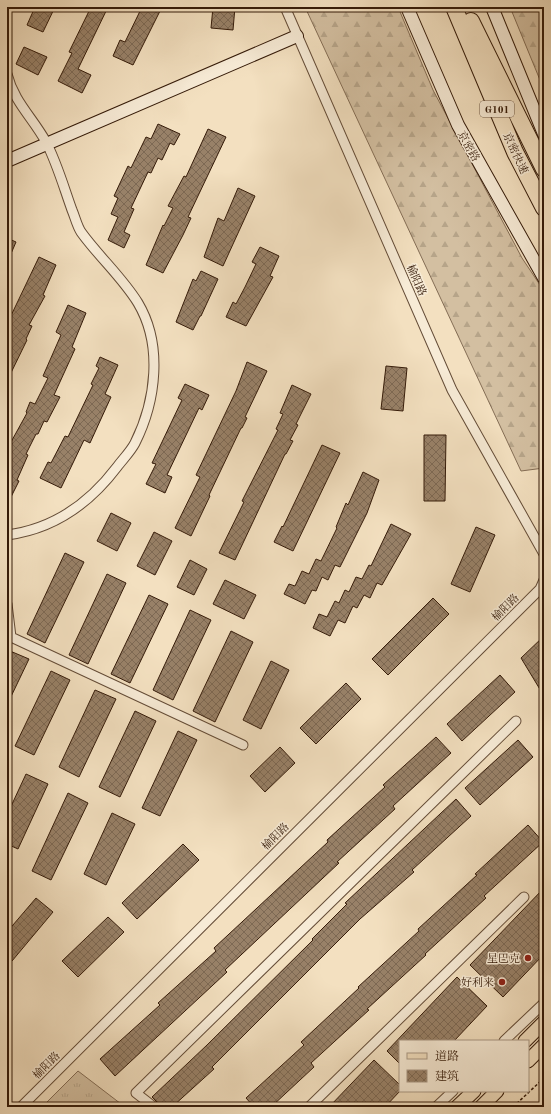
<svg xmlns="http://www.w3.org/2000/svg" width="551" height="1114" font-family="'Old Standard TT','Noto Serif SC',serif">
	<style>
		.grass { fill: url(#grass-tufts); stroke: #846d55 }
		.forest { fill: url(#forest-firs); stroke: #846d55 }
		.building { fill: url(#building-cross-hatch); stroke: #351b09 }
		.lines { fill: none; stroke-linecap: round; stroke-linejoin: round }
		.street-casing { stroke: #644c37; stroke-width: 11 }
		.secondary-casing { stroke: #351b09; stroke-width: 14 }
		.primary-casing { stroke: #351b09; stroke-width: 15 }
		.highway-casing { stroke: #351b09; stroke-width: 18 }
		.path { stroke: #351b09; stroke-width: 1.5; stroke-dasharray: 3 2; stroke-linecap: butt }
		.street { stroke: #f7ebd6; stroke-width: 9 }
		.secondary { stroke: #f7ebd6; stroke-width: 12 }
		.primary { stroke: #f3e0c0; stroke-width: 13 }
		.highway { stroke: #f3e0c0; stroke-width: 16 }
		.poi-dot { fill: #8f2418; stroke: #f7ebd6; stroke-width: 1.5 }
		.labels { text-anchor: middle; stroke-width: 3; stroke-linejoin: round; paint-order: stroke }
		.shield { fill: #f7ebd6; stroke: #6f5946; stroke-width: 1 }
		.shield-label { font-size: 10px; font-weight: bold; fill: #351b09 }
		.street-label { font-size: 11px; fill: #351b09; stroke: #f7ebd6 }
		.poi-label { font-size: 11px; fill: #351b09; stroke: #f7ebd6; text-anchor: end }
	</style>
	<defs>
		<pattern id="grass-tufts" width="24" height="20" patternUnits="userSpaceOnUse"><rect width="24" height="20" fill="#d3bfa1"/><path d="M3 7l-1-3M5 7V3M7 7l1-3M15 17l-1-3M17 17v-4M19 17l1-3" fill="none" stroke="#b6a489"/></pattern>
		<pattern id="forest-firs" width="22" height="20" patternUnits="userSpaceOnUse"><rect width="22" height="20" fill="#d3bfa1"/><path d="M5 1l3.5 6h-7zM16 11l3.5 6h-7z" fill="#b6a489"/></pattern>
		<pattern id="building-cross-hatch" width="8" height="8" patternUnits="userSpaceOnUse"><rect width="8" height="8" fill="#988168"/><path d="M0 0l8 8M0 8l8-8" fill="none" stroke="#7d6954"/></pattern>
	</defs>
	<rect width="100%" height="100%" fill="#f3e0c0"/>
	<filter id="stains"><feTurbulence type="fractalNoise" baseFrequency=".005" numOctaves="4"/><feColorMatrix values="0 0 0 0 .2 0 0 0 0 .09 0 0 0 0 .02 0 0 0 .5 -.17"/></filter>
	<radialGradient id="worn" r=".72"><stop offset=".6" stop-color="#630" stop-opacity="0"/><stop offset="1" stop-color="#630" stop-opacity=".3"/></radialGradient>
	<polygon class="grass" points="78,1071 125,1107 42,1107"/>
	<g class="forest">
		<polygon points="305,7 398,7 433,90 522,258 544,291 544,468 521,471"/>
		<polygon points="510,7 544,7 544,89 540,80"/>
	</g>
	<g class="building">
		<polygon points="35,7 55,7 43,32 27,25"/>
		<polygon points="91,7 108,7 78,69 91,75 82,93 58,81 72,53 69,52"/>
		<polygon points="142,7 162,7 133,65 113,56 120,40 125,42"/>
		<polygon points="213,7 235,7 233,30 211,28"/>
		<polygon points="24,47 47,57 38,75 16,64"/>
		<polygon points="158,124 180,134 174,145 170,143 162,160 158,158 151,173 148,172 131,208 134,209 124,232 130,235 124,248 108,240 118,217 111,214 118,198 114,196 128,166 131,168 146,137 151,139"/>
		<polygon points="208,129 226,137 188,217 191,218 183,235 163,273 146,265 163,225 164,226 173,208 168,206 184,176 186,177"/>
		<polygon points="238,188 255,196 223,266 204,257 218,218 224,221"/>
		<polygon points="7,238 16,242 7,263"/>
		<polygon points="260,247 279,256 270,276 273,277 246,326 226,317 233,302 236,304 245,287 256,264 252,262"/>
		<polygon points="39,257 56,265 43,295 45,296 29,325 32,326 26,339 27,340 7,381 7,324"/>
		<polygon points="201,271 218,279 201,316 200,316 193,330 176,322 193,279 196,281"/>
		<polygon points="68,305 86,313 72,347 75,349 54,395 60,397 47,422 44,421 38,434 36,434 26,454 28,455 17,480 19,481 7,505 7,453 12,443 11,442 27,413 26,412 30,402 35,404 48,378 43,376 61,335 56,332"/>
		<polygon points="100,357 118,365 105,394 111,397 90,443 84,440 61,488 40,478 48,462 51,463 65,436 68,437 93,385 91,384 99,368 96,366"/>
		<polygon points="247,362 267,371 245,417 247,418 242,428 241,428 209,495 210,496 191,536 175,528 200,477 196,475 236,391"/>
		<polygon points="386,366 407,368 403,411 381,409"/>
		<polygon points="185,384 209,395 202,410 199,408 167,475 172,477 165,493 146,484 156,464 152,463 182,400 178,398"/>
		<polygon points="292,385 311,394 296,424 298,425 290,440 293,441 286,454 285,454 235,560 219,553 244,502 242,501 278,430 276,429 283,414 280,413"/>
		<polygon points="424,435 446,435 445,501 424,501"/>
		<polygon points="322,445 340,453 293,551 274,542 282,526 283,527"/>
		<polygon points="363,472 379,480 367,513 340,567 335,565 328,580 322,577 316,591 312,590 305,604 284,594 289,584 295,586 302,571 309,574 316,559 321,561 337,528 336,527 346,503 348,505"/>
		<polygon points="111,513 131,523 117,551 97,541"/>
		<polygon points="391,524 411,534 382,585 377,583 370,598 364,595 357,608 353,606 345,623 338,620 330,636 313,628 319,614 327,617 335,601 339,603 345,590 349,592 356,577 362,579 369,565 371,566"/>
		<polygon points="476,527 495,535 470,592 451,584"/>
		<polygon points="154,532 172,541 155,575 137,566"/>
		<polygon points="65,553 84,562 45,643 27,634"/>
		<polygon points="190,560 207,569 194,595 177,587"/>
		<polygon points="107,574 126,583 88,664 69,655"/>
		<polygon points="225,580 256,595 244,619 213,604"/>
		<polygon points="149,595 168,604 130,683 111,674"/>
		<polygon points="433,598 449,614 388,675 372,659"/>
		<polygon points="190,610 211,620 173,700 153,690"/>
		<polygon points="231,631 253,642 215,722 193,711"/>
		<polygon points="544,636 544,696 521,658"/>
		<polygon points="10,651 29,659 7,705 7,657"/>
		<polygon points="271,661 289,670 261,729 243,720"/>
		<polygon points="51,671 70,680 34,755 15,746"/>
		<polygon points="500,675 515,692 462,741 447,724"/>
		<polygon points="346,683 361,699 316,744 300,728"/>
		<polygon points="95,690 116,699 79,777 59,767"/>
		<polygon points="135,711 156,721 120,797 99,787"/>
		<polygon points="178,731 197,740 160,816 142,808"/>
		<polygon points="436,737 451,753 393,806 395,809 337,862 339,863 225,970 227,972 115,1076 100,1059 160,1005 158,1003 216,951 214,948 328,842 327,840 385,787 383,785"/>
		<polygon points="518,740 533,757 480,805 465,788"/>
		<polygon points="280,747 295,763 265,792 250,776"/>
		<polygon points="26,774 48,784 18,849 7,844 7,815"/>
		<polygon points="68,793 88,803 51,880 32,871"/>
		<polygon points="456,799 471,816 412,870 414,872 360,919 212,1067 214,1069 172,1107 162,1107 152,1097 207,1045 313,940 312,939 347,904 345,903"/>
		<polygon points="112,813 135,824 106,885 84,874"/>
		<polygon points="528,825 543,842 484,896 486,898 425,954 426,955 367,1009 369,1010 311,1063 314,1067 271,1107 254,1107 246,1098 304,1045 301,1042 359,988 358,987 419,931 418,929 477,875 475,874"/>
		<polygon points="183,844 199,860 137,919 122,903"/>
		<polygon points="544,888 544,954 503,997 470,965"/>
		<polygon points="36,898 53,912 12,961 7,957 7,932"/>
		<polygon points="108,917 124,932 78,977 62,961"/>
		<polygon points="457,977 487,1006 454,1041 400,1041 400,1064 387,1051"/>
		<polygon points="374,1060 400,1085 400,1091 385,1107 329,1107"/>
	</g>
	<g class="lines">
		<g class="street-casing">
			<g id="street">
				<polyline points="285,7 452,390 544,554"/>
				<path d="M7,74c7,28 26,44 39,68 11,21 18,46 26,68 3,7 5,16 9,22 18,25 41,45 57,71 25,42 18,98 -3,140 -4,8 -12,16 -18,24 -28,37 -63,62 -110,68"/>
				<polyline points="7,604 11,637 243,745"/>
				<polyline points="504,1041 544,1003"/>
				<polyline points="21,1107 540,589 544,580"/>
				<polyline points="154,1107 136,1093 516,721"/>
				<polyline points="309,1107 524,897"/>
				<polyline points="436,1107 453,1091"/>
			</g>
		</g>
		<g class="secondary-casing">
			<g id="secondary">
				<polyline points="407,7 458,125 544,278"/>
				<polyline points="492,7 544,134"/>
				<polyline points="7,161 297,36"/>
			</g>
		</g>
		<g class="primary-casing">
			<g id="primary">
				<polyline points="525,1041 544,1022"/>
				<polyline points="528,1061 544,1045"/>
				<polyline points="457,1107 474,1091"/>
				<polyline points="481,1107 497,1091"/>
			</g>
		</g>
		<g class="highway-casing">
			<g id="highway">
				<polyline points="454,7 515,152 544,208"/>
				<polyline points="471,21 544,169"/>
			</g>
		</g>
		<polyline class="path" points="513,1107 544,1078"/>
		<use href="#street" class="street"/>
		<use href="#secondary" class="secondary"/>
		<use href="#primary" class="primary"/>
		<use href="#highway" class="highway"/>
	</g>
	<g class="poi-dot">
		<circle cx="528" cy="958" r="4"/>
		<circle cx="502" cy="982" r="4"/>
	</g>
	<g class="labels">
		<rect class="shield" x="480" y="101" width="34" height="16" rx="3"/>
		<g class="shield-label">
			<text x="497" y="113">G101</text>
		</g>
		<g class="street-label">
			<text transform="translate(469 146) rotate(61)" y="4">京密路</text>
			<text transform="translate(516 153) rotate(65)" y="4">京密快速</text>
			<text transform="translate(417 280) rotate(66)" y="4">榆阳路</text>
			<text transform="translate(505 607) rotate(-45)" y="4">榆阳路</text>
			<text transform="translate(275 836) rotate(-45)" y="4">榆阳路</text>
			<text transform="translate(46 1065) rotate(-45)" y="4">榆阳路</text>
		</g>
		<g class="poi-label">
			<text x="520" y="962">星巴克</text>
			<text x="494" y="986">好利来</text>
		</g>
	</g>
	<rect width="551" height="1114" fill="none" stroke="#f3e0c0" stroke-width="24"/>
	<rect x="8" y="8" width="535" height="1098" fill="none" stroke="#351b09" stroke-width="2"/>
	<rect x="12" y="12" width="527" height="1090" fill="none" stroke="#351b09"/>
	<rect x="399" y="1040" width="130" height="52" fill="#f7ebd6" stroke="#a99884"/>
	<rect x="407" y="1053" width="20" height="6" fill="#f3e0c0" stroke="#a99884"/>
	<text x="435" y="1060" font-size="12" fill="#351b09">道路</text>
	<rect x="407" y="1070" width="20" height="12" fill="url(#building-cross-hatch)" stroke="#a99884"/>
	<text x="435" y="1080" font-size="12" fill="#351b09">建筑</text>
	<rect width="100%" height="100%" filter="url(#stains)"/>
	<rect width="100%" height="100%" fill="url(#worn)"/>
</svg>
